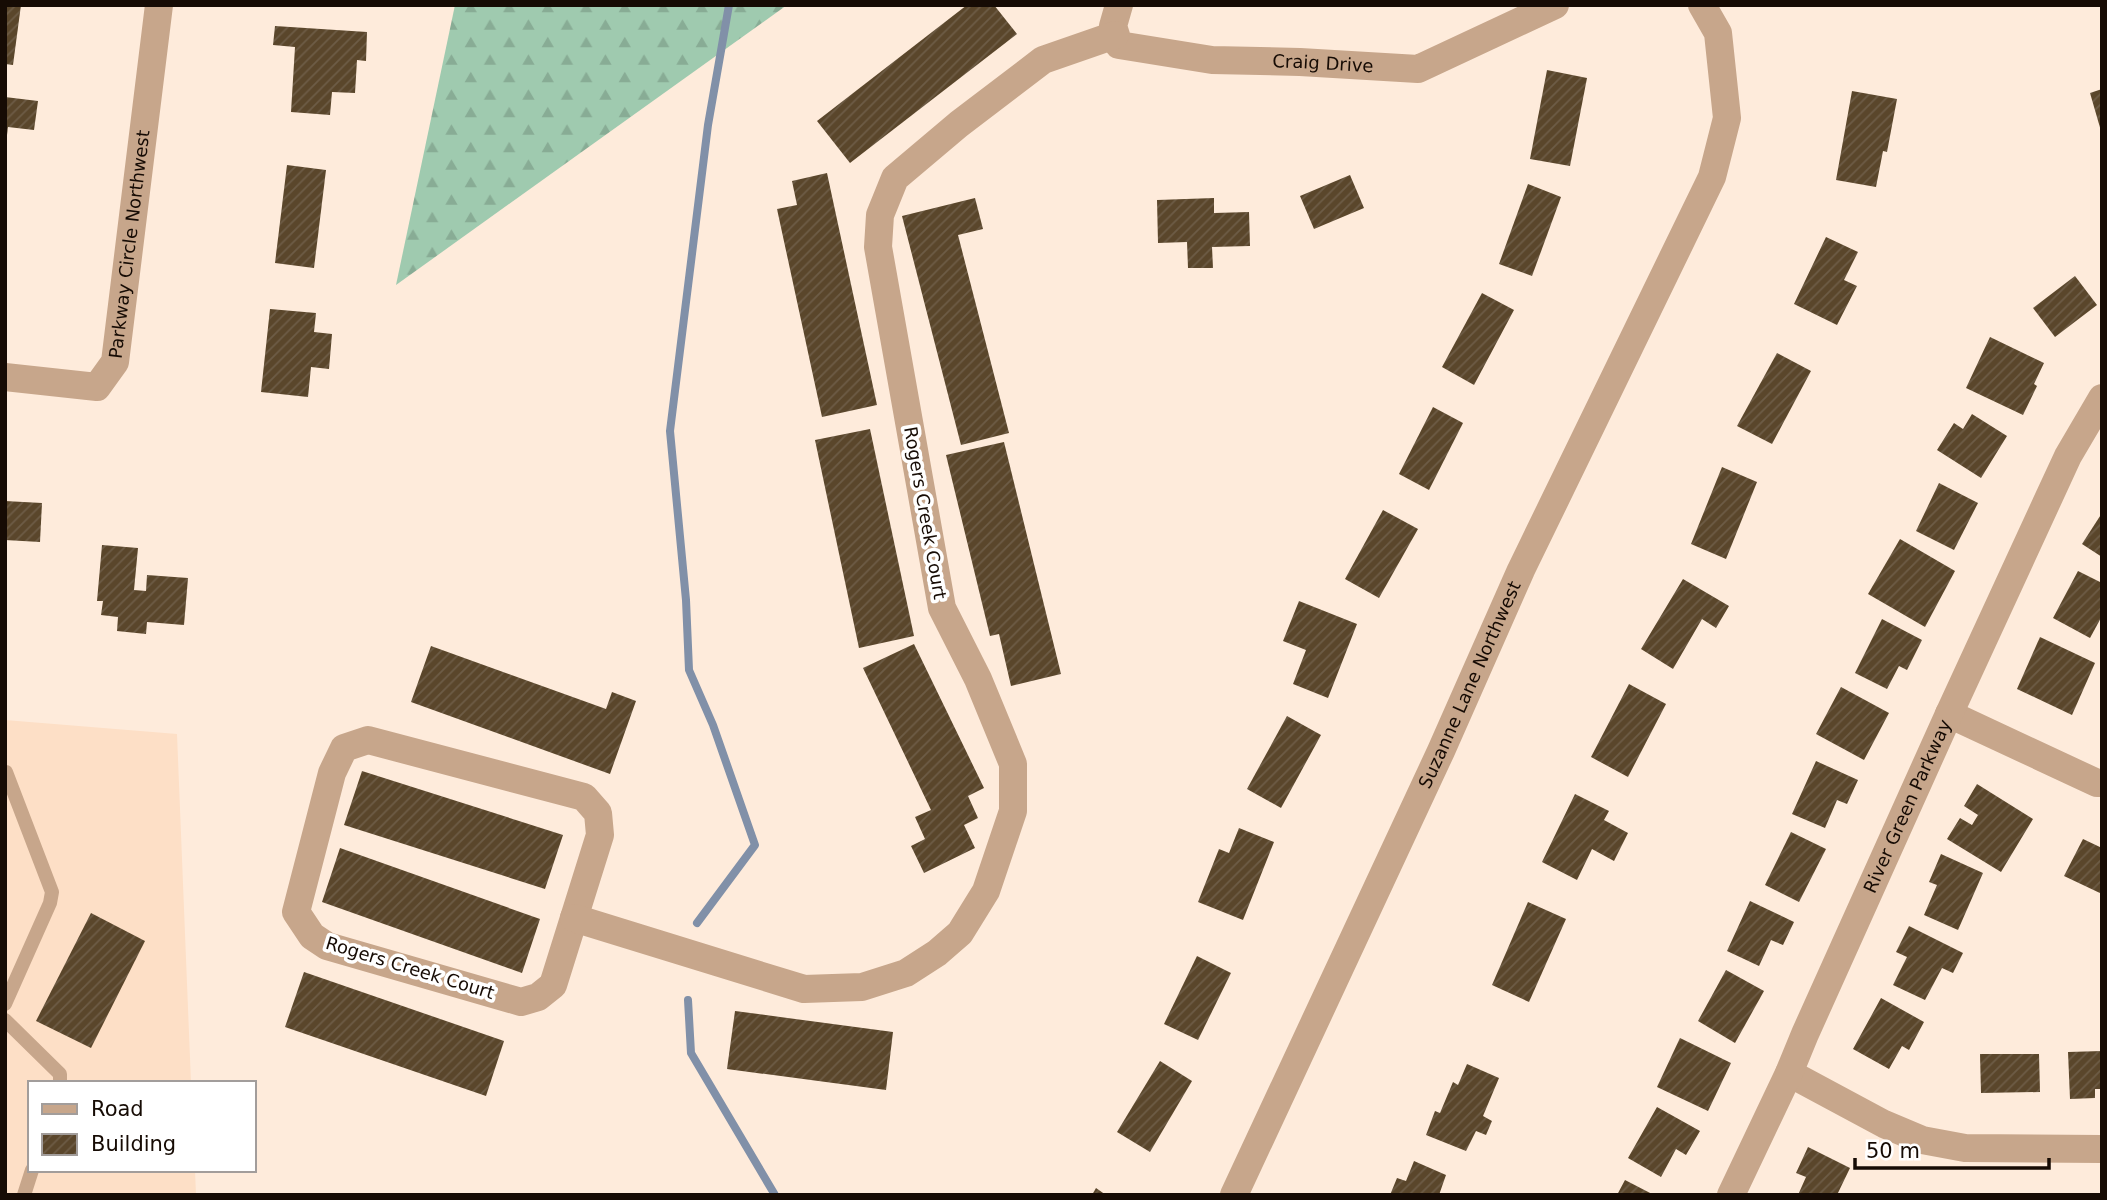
<svg xmlns="http://www.w3.org/2000/svg" width="2107" height="1200" font-family="'DejaVu Sans',sans-serif">
	<style>
		.built { fill: #fddfc6 }
		.forest { fill: url(#forest-firs) }
		.lines { fill: none; stroke-linecap: round; stroke-linejoin: round }
		.stream { stroke: #8190a8; stroke-width: 8 }
		.building { fill: url(#building-hatch) }
		.lane { stroke: #c7a68b; stroke-width: 14 }
		.street { stroke: #c7a68b; stroke-width: 28 }
		.labels { text-anchor: middle; stroke-width: 7; stroke-linejoin: round; paint-order: stroke }
		.street-label { font-size: 18px; fill: #160b04; stroke: #fff }
	</style>
	<defs>
		<pattern id="forest-firs" width="22" height="20" patternUnits="userSpaceOnUse" patternTransform="scale(1.75)"><rect width="22" height="20" fill="#9fcaaf"/><path d="M5 1l3.5 6h-7zM16 11l3.5 6h-7z" fill="#88ac95"/></pattern>
		<pattern id="building-hatch" width="6" height="6" patternUnits="userSpaceOnUse" patternTransform="scale(1.75)"><rect width="6" height="6" fill="#5a462b"/><path d="M-1 1l2-2M0 6l6-6M5 7l2-2" fill="none" stroke="#6d5c46"/></pattern>
	</defs>
	<rect width="100%" height="100%" fill="#feebdb"/>
	<polygon class="built" points="5,720 177,734 191,1083 30,1083 30,1170 195,1170 196,1195 5,1195"/>
	<polygon class="forest" points="455,5 787,5 396,285"/>
	<g class="lines">
		<g class="stream">
			<polyline points="697,923 755,845 713,725 689,670 686,600 670,431 708,125 729,5"/>
			<polyline points="688,1000 691,1053 775,1195"/>
		</g>
	</g>
	<g class="building">
		<polygon points="5,5 21,5 13,65 5,64"/>
		<polygon points="967,5 994,5 1017,34 850,163 817,121"/>
		<polygon points="275,26 367,32 366,61 357,60 355,93 332,92 330,115 291,112 295,47 273,45"/>
		<polygon points="1547,70 1587,78 1570,166 1530,159"/>
		<polygon points="2102,89 2102,131 2101,131 2090,93"/>
		<polygon points="1852,91 1897,99 1887,152 1883,151 1876,187 1836,180"/>
		<polygon points="5,97 38,101 34,130 8,127 7,135 5,135"/>
		<polygon points="287,165 326,170 314,268 275,263"/>
		<polygon points="827,173 877,405 822,417 777,209 797,205 792,181"/>
		<polygon points="1350,175 1364,208 1314,229 1300,196"/>
		<polygon points="1528,184 1561,197 1532,276 1499,264"/>
		<polygon points="975,198 983,229 958,235 1009,433 961,445 902,216"/>
		<polygon points="1214,198 1214,213 1249,212 1250,246 1212,247 1213,268 1188,268 1187,242 1158,243 1157,200"/>
		<polygon points="1826,237 1858,252 1844,280 1857,286 1837,325 1794,304"/>
		<polygon points="2075,276 2097,305 2055,337 2033,308"/>
		<polygon points="1482,293 1514,310 1474,385 1442,367"/>
		<polygon points="270,309 316,313 314,332 332,334 329,369 311,367 308,397 261,392"/>
		<polygon points="1990,337 2044,363 2034,384 2037,386 2023,415 1966,388"/>
		<polygon points="1777,353 1811,371 1772,444 1737,426"/>
		<polygon points="1433,407 1463,423 1429,490 1399,474"/>
		<polygon points="1972,414 2007,436 1981,478 1937,450 1954,423 1963,429"/>
		<polygon points="870,429 914,636 859,648 815,440"/>
		<polygon points="1004,442 1061,674 1011,686 999,634 990,636 946,455"/>
		<polygon points="1722,467 1757,482 1726,559 1691,544"/>
		<polygon points="1939,483 1978,503 1954,550 1916,531"/>
		<polygon points="5,501 42,503 40,542 5,540"/>
		<polygon points="1383,510 1418,529 1379,598 1345,579"/>
		<polygon points="2102,513 2102,557 2082,544"/>
		<polygon points="1900,539 1955,571 1925,627 1868,594"/>
		<polygon points="102,545 138,548 134,590 146,591 147,575 188,578 184,625 147,622 146,634 117,631 118,617 101,615 103,601 97,601"/>
		<polygon points="2078,571 2102,583 2102,616 2090,638 2053,618"/>
		<polygon points="1683,579 1729,606 1716,628 1702,619 1673,669 1641,649"/>
		<polygon points="1299,601 1357,624 1328,698 1293,684 1306,650 1283,641"/>
		<polygon points="1882,619 1922,640 1907,670 1899,666 1887,689 1855,673"/>
		<polygon points="2040,637 2095,663 2072,715 2017,689"/>
		<polygon points="914,644 984,788 968,796 978,818 964,825 975,848 924,873 911,846 925,839 915,817 931,810 863,668"/>
		<polygon points="431,646 606,709 612,692 636,701 610,774 411,702"/>
		<polygon points="1629,684 1666,704 1628,777 1591,757"/>
		<polygon points="1841,687 1889,713 1864,760 1816,734"/>
		<polygon points="1287,716 1321,735 1281,808 1247,789"/>
		<polygon points="1816,761 1858,780 1847,804 1837,800 1825,828 1792,814"/>
		<polygon points="362,771 563,835 545,889 344,825"/>
		<polygon points="1977,784 2033,819 2001,872 1947,839 1960,818 1972,825 1978,815 1964,806"/>
		<polygon points="1575,794 1609,811 1604,820 1628,833 1614,861 1592,849 1577,880 1542,862"/>
		<polygon points="1239,828 1274,842 1243,920 1198,902 1219,849 1229,853"/>
		<polygon points="1791,832 1826,849 1799,902 1765,885"/>
		<polygon points="2083,839 2102,848 2102,894 2064,876"/>
		<polygon points="340,848 540,919 522,973 322,902"/>
		<polygon points="1941,854 1983,873 1958,930 1924,915 1937,885 1929,882"/>
		<polygon points="1750,901 1794,922 1783,945 1771,940 1759,966 1727,951"/>
		<polygon points="1528,902 1566,919 1529,1002 1492,985"/>
		<polygon points="91,913 145,941 91,1048 36,1021"/>
		<polygon points="1909,926 1963,953 1953,973 1942,968 1925,1000 1893,985 1907,957 1896,952"/>
		<polygon points="1197,956 1231,973 1198,1040 1164,1024"/>
		<polygon points="1726,970 1764,991 1735,1043 1698,1021"/>
		<polygon points="304,972 504,1041 486,1096 285,1027"/>
		<polygon points="1881,998 1924,1022 1909,1050 1902,1046 1889,1069 1853,1049"/>
		<polygon points="735,1011 893,1032 886,1090 727,1069"/>
		<polygon points="1680,1038 1731,1063 1708,1111 1657,1087"/>
		<polygon points="2102,1051 2102,1089 2095,1089 2095,1098 2070,1099 2068,1052"/>
		<polygon points="1980,1054 2039,1054 2040,1092 1981,1093"/>
		<polygon points="1160,1061 1192,1081 1150,1152 1117,1132"/>
		<polygon points="1467,1064 1499,1078 1483,1116 1492,1121 1486,1135 1476,1131 1466,1151 1426,1135 1435,1111 1440,1113 1453,1082 1458,1085"/>
		<polygon points="1657,1107 1700,1131 1686,1155 1676,1149 1661,1177 1628,1158"/>
		<polygon points="1808,1147 1850,1168 1837,1195 1798,1195 1806,1177 1796,1173"/>
		<polygon points="1414,1161 1446,1175 1439,1195 1390,1195 1397,1178 1406,1181"/>
		<polygon points="1625,1180 1654,1195 1617,1195"/>
		<polygon points="1096,1188 1106,1195 1092,1195"/>
	</g>
	<g class="lines">
		<g class="lane">
			<polyline points="5,1004 50,903 52,892 6,772"/>
			<polyline points="5,1020 60,1074 60,1083"/>
			<polyline points="24,1195 32,1170"/>
		</g>
		<g class="street">
			<path id="s1" d="M1119,5l-6,21 6,19 93,15 88,2 118,7 137,-64"/>
			<path id="s2" d="M5,377l92,10 18,-25 44,-357"/>
			<polyline points="1949,714 2097,783 2102,783"/>
			<polygon points="368,740 584,797 598,813 600,835 553,985 538,997 521,1002 327,946 312,936 296,912 332,773 344,748"/>
			<polyline points="574,918 804,989 862,987 906,973 937,953 960,933 986,891 1013,811 1013,764 978,679 942,608 878,247 880,215 895,178 959,124 1043,60 1115,35"/>
			<polyline points="1789,1073 1884,1124 1922,1140 1965,1148 2102,1149"/>
			<path id="s3" d="M1234,1195l207,-444 80,-181 191,-393 15,-59 -9,-85 -16,-28"/>
			<path id="s4" d="M1731,1195l58,-122 16,-39 144,-320 119,-258 34,-58"/>
		</g>
	</g>
	<g class="labels">
		<g class="street-label">
			<text dy="6" stroke="none"><textPath href="#s1" startOffset="247">Craig Drive</textPath></text>
			<text dy="6" stroke="none"><textPath href="#s2" startOffset="242">Parkway Circle Northwest</textPath></text>
			<text transform="translate(925 513) rotate(80)" y="6">Rogers Creek Court</text>
			<text dy="6" stroke="none"><textPath href="#s3" startOffset="562">Suzanne Lane Northwest</textPath></text>
			<text dy="6" stroke="none"><textPath href="#s4" startOffset="427">River Green Parkway</textPath></text>
			<text transform="translate(410 968) rotate(17)" y="6">Rogers Creek Court</text>
		</g>
	</g>
	<rect width="2107" height="1200" fill="none" stroke="#160b04" stroke-width="14"/>
	<rect x="28" y="1081" width="228" height="91" fill="#ffffff" stroke="#a29d9b" stroke-width="2"/>
	<rect x="42" y="1104" width="35" height="10" fill="#c7a68b" stroke="#a29d9b" stroke-width="2"/>
	<text x="91" y="1116" font-size="21" fill="#160b04">Road</text>
	<rect x="42" y="1134" width="35" height="21" fill="url(#building-hatch)" stroke="#a29d9b" stroke-width="2"/>
	<text x="91" y="1151" font-size="21" fill="#160b04">Building</text>
	<path d="M1855 1158v10h194v-10" fill="none" stroke="#160b04" stroke-width="3.5"/>
	<text x="1866" y="1158" font-size="21" fill="#160b04" stroke="#ffffff" stroke-width="5" paint-order="stroke">50 m</text>
</svg>
